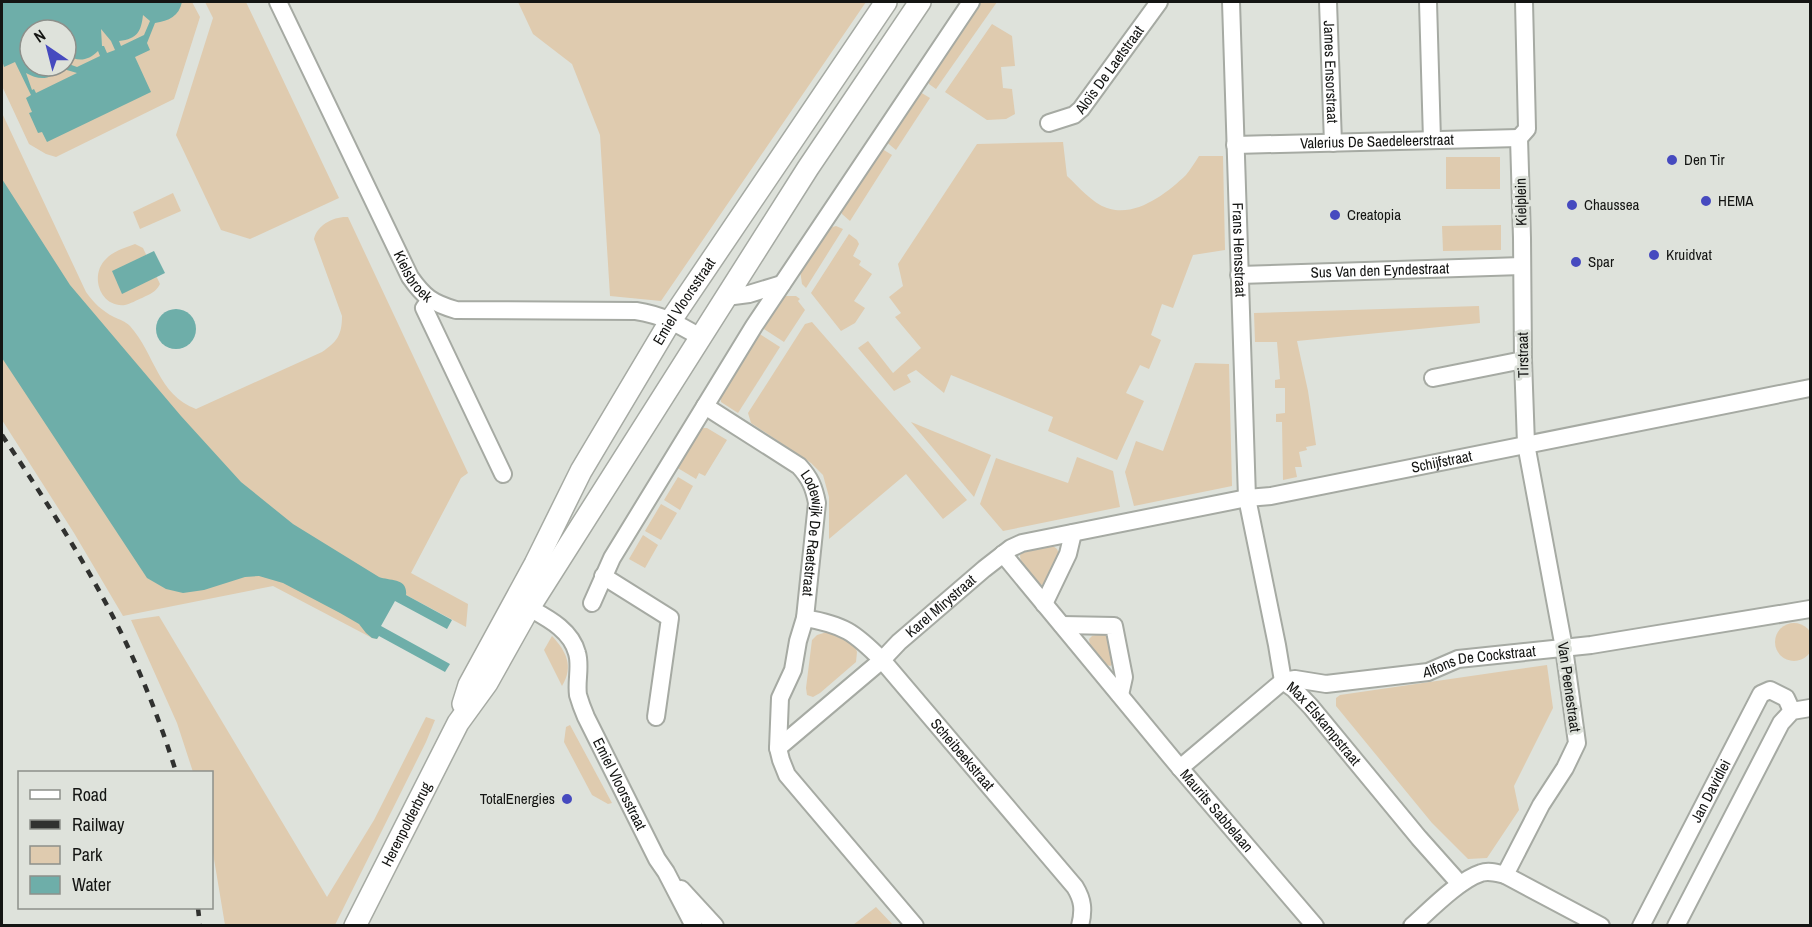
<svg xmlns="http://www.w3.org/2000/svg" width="1812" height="927" font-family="'Archivo Narrow',sans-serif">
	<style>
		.green { fill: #dfcbaf; fill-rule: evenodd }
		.water { fill: #6eaea9; fill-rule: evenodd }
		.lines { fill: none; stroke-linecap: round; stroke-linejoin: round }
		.minor-casing { stroke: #a6aaa3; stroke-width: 20 }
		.tertiary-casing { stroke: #a6aaa3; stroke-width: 24 }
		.minor { stroke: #fff; stroke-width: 16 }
		.tertiary { stroke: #fff; stroke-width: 21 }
		.rail { stroke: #30312f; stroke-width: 4.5; stroke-dasharray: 8 8; stroke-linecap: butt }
		.poi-dot { fill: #464abf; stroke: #dee2db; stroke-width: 2 }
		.labels { text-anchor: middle; stroke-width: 6; stroke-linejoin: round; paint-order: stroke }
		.street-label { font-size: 15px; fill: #141513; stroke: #dee2db }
		.poi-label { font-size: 15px; fill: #141513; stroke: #dee2db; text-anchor: start }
	</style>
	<rect width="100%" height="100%" fill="#dee2db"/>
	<g class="green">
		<path d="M2,2h190l8,15 -26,82 -118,58 -10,-3 -17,-10 -27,-58zM30,30h36v36h-36z"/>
		<polygon points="205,2 246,2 339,198 250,239 221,230 176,135 213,18"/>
		<polygon points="518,2 866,2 661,301 610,296 600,135 572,64 533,34"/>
		<polygon points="978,2 997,2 936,89 929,84 928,78"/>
		<polygon points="992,24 1012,36 1015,66 1001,67 1003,88 1012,89 1015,114 1006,119 987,120 945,92"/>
		<polygon points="920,92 930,98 896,150 884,140"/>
		<path d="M2,113l84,179c8,11 16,19 28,25 6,3 11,4 16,9 25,28 28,69 66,83l126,-57c15,-10 20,-17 20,-36l-28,-77c3,-14 20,-23 34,-22l120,256 -7,5 -50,95 57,31 -2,23 -60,-32 -144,-82 -260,-284z"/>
		<path d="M1063,142l4,34c12,11 25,27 40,32 29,10 60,-15 79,-33 5,-6 9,-13 13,-19h24l2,94 -32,5 -20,53 -11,-4 -11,31 10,5 -12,29 -9,-4 -14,28 18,8 -27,59 -69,-29 5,-14 -102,-42 -7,18 -28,-23 -9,5 4,7 -17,9 -36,-43 10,-7 25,32 28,-25 -26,-31 6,-4 -12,-16 14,-11 -5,-22 79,-120z"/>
		<polygon points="879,147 892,155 850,221 842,214 841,210"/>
		<rect x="1446" y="157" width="54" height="32"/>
		<polygon points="173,193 181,211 140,229 133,212"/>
		<polygon points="1501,225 1501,250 1443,251 1442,226"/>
		<polygon points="836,226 843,229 806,288 802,284 800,270 829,228"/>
		<polygon points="849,234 857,240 859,244 853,256 861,261 859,265 872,274 854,301 865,308 855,323 841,331 811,293"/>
		<path d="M135,244l8,4 17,36c-4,8 -10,10 -18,14 -5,2 -12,6 -17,7 -25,3 -36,-30 -19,-46 7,-8 19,-11 29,-15z"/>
		<polygon points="785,296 796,296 800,299 798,301 805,310 784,342 761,327 780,300"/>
		<polygon points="1479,306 1480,323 1297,341 1308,391 1316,445 1306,447 1307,450 1299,452 1302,467 1295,467 1297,477 1283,480 1282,422 1276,422 1276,414 1285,413 1285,388 1275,388 1275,380 1280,379 1277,342 1255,342 1254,313"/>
		<polygon points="812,322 967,500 943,519 906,474 829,539 829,497 823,475 811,463 751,423 748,413 805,324"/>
		<polygon points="2,329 269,568 381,626 377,639 372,638 273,586 123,616 74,533 2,420"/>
		<polygon points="758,333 780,347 738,413 721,402 720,395"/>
		<polygon points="1195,363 1229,364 1232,486 1134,506 1125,472 1136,441 1163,451"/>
		<polygon points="911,422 991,455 974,497"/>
		<polygon points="703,428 707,428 727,440 705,476 699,473 696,479 676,467"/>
		<polygon points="1077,457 1113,471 1120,507 1003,531 980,504 996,458 1068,483"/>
		<polygon points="678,477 693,486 680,510 664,500"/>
		<polygon points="661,504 677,513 661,540 645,531"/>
		<polygon points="643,535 658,545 645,568 629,559"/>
		<path d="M1053,546l4,3 2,5 -11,27 -6,4c-10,-4 -22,-20 -22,-30l3,-3z"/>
		<polygon points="159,616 327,897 374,820 426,717 435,720 426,742 335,925 225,925 212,847 212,772 193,772 177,723 131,620"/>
		<circle cx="1794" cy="642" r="19"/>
		<polygon points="830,631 855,646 857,652 856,662 820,693 813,697 807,695 806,688 812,640 817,635"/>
		<polygon points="1100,634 1106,635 1110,638 1114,664 1110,666 1107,665 1090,645 1089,639 1092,636"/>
		<path d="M552,636c14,15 22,30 10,50l-18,-36z"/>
		<polygon points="1547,665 1553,708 1514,786 1519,810 1487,858 1468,859 1432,823 1336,706 1336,698 1340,695"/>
		<polygon points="570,725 612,803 608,804 592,795 564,742 566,727"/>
		<polygon points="876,907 893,925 853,925"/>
	</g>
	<g class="water">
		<path d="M2,2h180c-3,14 -13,19 -27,21l-8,20 3,7 -15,7 16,35 -104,50 -5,-10 -4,1 -9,-20 3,-1 -6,-14 5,-3 -16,-33 -11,5 -2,-7v-31l1,-1 -1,-4zM143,15l7,6 -6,14 -23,11 -2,-5c19,-2 22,-10 24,-26zM101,29l10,12 4,9 -8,3 -3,-7h-2zM30,30h36v25c12,7 22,6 32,-4l2,5 -23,11 -11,-4v3h-36zM60,68l17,5 -41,20 -2,-4 -2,1 -6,-17c12,7 25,8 34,-5z"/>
		<path d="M2,179l68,106 111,131 60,66 52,42 86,53c11,4 29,1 27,18l46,25 -5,9 -52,-28 -14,25 69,38 -5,8 -66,-36 -2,3 -5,-1 -6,-5 -7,-9 -19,-11 -57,-30 -24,-7 -14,1 -41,13 -21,3 -17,-4 -19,-11 -145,-220z"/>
		<polygon points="154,251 165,273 122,294 112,271"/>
		<circle cx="176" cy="329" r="20"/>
	</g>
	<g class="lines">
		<g class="minor-casing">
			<g id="minor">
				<path id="s1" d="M278,2l132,275c14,20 22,26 46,33l180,1c26,4 42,13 64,26"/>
				<path id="s2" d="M1231,2l16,496 30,147 6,36 11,8 17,18 108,131 41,46"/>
				<path id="s3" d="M1328,2l5,141"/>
				<polyline points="1428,2 1432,140"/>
				<path id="s4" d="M1049,123l25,-8 7,-6 78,-107"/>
				<polyline points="1519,138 1527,129 1524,2"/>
				<path id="s5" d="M1235,145l284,-7"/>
				<path id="s6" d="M1239,275l283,-9"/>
				<polyline points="726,297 749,294 782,284"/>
				<polyline points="430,300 424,308 503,474"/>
				<polyline points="1433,378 1523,360"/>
				<path id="s7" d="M705,406l94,60c11,12 15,21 18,37l-12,115 -7,23 -5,29 -13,28 -2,50 3,12 6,15 128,151"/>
				<path id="s8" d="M1003,554l177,214 135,158"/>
				<polyline points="603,576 670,618 656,717"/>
				<path id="s9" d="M519,602c21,13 51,24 58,51 4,13 -1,28 1,42 2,7 5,15 8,22l71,142 9,13 28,54"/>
				<polyline points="592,603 612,558 754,326 971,2"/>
				<polyline points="1044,604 1068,554 1073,533"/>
				<path id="s10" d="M805,618c39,7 49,14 77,42l193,227c8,13 9,23 5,39"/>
				<polyline points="1062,625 1114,626 1124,677 1120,695"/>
				<path id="s11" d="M778,748l104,-88 17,-18 85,-73 27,-21 11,-5 225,-45 24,-2 539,-108"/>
				<path id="s12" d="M1180,768l103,-87 12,-2 31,5 102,-12 30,-13 133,-14 219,-36"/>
				<polyline points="1505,875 1541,805 1565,768 1577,743 1564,648 1526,444 1523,360 1522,238 1519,138"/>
				<polyline points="681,889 715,926"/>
				<path d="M1412,926c18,-16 47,-46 69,-53 8,-3 16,0 24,2l96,51"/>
				<path id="s13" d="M1641,926l120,-232 9,-4 16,8 6,13"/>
				<polyline points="1676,926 1781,723 1792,711 1810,708"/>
			</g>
		</g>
		<g class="tertiary-casing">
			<g id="tertiary">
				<path id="s14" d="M463,704l6,-19 66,-121 46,-93 90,-151 215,-318"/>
				<path id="s15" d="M355,926l103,-203 29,-40 42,-75 279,-440 112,-166"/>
			</g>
		</g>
		<use href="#minor" class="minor"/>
		<use href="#tertiary" class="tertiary"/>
		<g class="rail">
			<path d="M2,435c38,57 76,115 108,176 27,51 49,106 66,161"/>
			<polyline points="198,908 200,926"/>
		</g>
	</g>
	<g class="poi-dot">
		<circle cx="1672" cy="160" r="6"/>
		<circle cx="1706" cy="201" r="6"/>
		<circle cx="1572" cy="205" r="6"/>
		<circle cx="1335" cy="215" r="6"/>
		<circle cx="1654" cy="255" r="6"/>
		<circle cx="1576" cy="262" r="6"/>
		<circle cx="567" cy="799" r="6"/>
	</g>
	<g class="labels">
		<g class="street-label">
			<text dy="5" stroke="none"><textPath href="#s4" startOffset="84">Aloïs De Laetstraat</textPath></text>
			<text dy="5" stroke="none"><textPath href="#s3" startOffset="70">James Ensorstraat</textPath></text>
			<text dy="5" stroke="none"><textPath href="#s5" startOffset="142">Valerius De Saedeleerstraat</textPath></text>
			<text transform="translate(1521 202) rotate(-91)" y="5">Kielplein</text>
			<text dy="5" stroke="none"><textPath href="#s2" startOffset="248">Frans Hensstraat</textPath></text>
			<text dy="5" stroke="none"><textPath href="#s6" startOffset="141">Sus Van den Eyndestraat</textPath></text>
			<text dy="5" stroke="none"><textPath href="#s1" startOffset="306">Kielsbroek</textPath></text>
			<text dy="5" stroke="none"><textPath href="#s14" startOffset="460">Emiel Vloorsstraat</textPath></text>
			<text transform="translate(1523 355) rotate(-91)" y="5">Tirstraat</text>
			<text dy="5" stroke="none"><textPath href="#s11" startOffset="747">Schijfstraat</textPath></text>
			<text dy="5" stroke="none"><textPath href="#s7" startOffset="183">Lodewijk De Raetstraat</textPath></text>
			<text dy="5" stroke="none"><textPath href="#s11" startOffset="216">Karel Mirystraat</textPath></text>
			<text dy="5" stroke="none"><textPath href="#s12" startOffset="334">Alfons De Cockstraat</textPath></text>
			<text transform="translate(1569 687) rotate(82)" y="5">Van Peenestraat</text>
			<text dy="5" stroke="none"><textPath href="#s2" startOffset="742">Max Elskampstraat</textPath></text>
			<text dy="5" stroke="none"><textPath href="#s10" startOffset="214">Scheibeekstraat</textPath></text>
			<text dy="5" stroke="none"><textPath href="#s9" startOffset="220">Emiel Vloorsstraat</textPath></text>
			<text dy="5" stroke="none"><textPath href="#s13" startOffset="152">Jan Davidlei</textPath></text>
			<text dy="5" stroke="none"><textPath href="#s8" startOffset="334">Maurits Sabbelaan</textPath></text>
			<text dy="5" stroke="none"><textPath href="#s15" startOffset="114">Herenpolderbrug</textPath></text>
		</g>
		<g class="poi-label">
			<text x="1684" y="165">Den Tir</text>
			<text x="1718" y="206">HEMA</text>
			<text x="1584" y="210">Chaussea</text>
			<text x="1347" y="220">Creatopia</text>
			<text x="1666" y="260">Kruidvat</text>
			<text x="1588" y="267">Spar</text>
			<text x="555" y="804" text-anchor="end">TotalEnergies</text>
		</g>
	</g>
	<rect width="1812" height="927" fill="none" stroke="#141513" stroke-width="6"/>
	<rect x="18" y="771" width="195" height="138" fill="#dee2db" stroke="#8d908b" stroke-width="1.5"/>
	<rect x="30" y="790" width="30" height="9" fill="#ffffff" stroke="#8d908b" stroke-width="1.5"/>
	<text x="72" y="801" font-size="18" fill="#141513">Road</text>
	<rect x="30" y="820" width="30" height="9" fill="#30312f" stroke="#8d908b" stroke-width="1.5"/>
	<text x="72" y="831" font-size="18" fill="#141513">Railway</text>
	<rect x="30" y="846" width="30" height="18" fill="#dfcbaf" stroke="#8d908b" stroke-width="1.5"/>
	<text x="72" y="861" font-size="18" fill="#141513">Park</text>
	<rect x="30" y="876" width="30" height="18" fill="#6eaea9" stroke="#8d908b" stroke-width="1.5"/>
	<text x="72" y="891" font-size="18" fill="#141513">Water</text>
	<g transform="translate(48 48) rotate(325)"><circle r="28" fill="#dee2db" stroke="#8d908b" stroke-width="1.5"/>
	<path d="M0-4.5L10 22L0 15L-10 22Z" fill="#464abf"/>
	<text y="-9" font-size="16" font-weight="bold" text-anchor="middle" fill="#141513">N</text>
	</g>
</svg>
